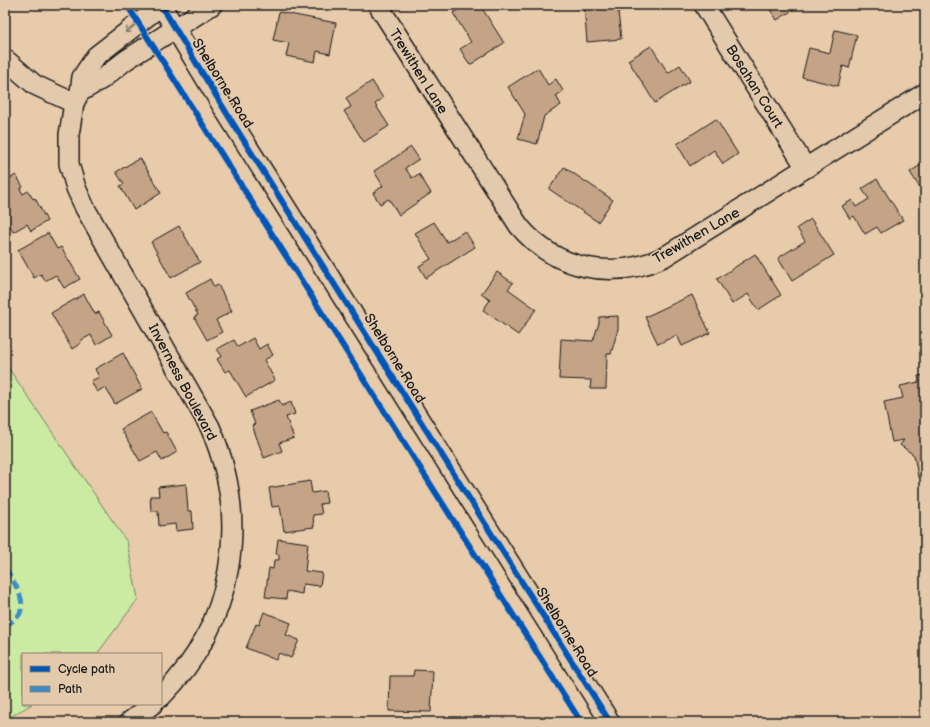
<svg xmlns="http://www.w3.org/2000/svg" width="930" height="727" font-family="'Balsamiq Sans',sans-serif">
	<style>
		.green { fill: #cbeaa2; stroke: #74835f }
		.building { fill: #c5a386; stroke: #1c1c1c }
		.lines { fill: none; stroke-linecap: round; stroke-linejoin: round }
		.minor-casing { stroke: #1c1c1c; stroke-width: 22 }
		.minor { stroke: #e4caac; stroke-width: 19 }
		.quiet { stroke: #388dca; stroke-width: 5; stroke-dasharray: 10 5; stroke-linecap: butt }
		.cycleway-casing { stroke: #e4caac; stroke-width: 8 }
		.cycleway { stroke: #0057b8; stroke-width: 6 }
		.oneway { stroke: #807364 }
		.labels { text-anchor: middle; stroke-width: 3; stroke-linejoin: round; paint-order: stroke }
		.street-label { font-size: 14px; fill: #1c1c1c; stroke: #e4caac }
	</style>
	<rect width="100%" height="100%" fill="#e8cbab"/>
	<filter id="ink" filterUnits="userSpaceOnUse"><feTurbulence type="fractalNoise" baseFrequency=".025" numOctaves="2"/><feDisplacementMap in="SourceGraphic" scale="8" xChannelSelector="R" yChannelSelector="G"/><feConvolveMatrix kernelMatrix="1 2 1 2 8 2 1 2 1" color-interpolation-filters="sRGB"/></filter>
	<g filter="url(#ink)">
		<polygon class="green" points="5,363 127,542 138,599 97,654 23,654 23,704 32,704 5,720"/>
		<g class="building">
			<polygon points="466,5 480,5 504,43 470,65 460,49 471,42 453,13"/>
			<polygon points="584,5 633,5 633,10 618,11 621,39 587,42"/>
			<polygon points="767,5 801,5 777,20"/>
			<polygon points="279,12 336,23 330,54 317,51 315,62 286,56 289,43 273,40"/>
			<polygon points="835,30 857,35 849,68 843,66 838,86 802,77 809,48 830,53"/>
			<polygon points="651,46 668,73 680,65 690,81 655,103 628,60"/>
			<polygon points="538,68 548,85 556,79 563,91 556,96 561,105 544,116 537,144 518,139 525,114 508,87"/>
			<polygon points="372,81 383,98 375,104 389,126 364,142 344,111 351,107 346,98"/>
			<polygon points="716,119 738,154 723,164 714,150 690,166 677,144"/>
			<polygon points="411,147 419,159 405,168 412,178 419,174 431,193 399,215 389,199 380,204 373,193 383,186 374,171"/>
			<polygon points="140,158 161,193 134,210 120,186 124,184 116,172"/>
			<polygon points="925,162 925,196 910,172"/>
			<polygon points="564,167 613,200 598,222 549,189"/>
			<polygon points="16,175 23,187 20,189 23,194 28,191 33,199 35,198 47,221 31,231 27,224 13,232 9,224 5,226 5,181"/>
			<polygon points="877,179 903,220 881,233 877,227 865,234 854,216 850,219 842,206 852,200 856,207 869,199 862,189"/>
			<polygon points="811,219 834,255 792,281 778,258 805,241 797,228"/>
			<polygon points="434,222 447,242 465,231 475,247 426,278 419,266 431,259 415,233"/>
			<polygon points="179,226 200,262 171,278 151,242"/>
			<polygon points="48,233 57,249 61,247 80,279 64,288 56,275 45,281 41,274 34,278 18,250"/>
			<polygon points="755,254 781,295 758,310 748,294 732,304 717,279"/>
			<polygon points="497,272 513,283 508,289 536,309 518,335 483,310 490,300 481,294"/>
			<polygon points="210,279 214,287 218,285 232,311 216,320 222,332 207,340 194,317 198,315 186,293"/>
			<polygon points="84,294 95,314 99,312 112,335 96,345 91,335 80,341 81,343 72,349 51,313"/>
			<polygon points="692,295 710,333 682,346 677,335 658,344 645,317"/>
			<polygon points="618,316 618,329 611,354 607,354 606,389 590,389 591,380 559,379 561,339 593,341 599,323 599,317"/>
			<polygon points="253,338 259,349 267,344 273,355 264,360 275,380 246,397 230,370 225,372 217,359 222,356 217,349 234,340 238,347"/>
			<polygon points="123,353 142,389 115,404 105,387 97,392 91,381 99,377 95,369"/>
			<polygon points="925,375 925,476 918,477 914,455 900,445 904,440 892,442 884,402 903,398 900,386 919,382 918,376"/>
			<polygon points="279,400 282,406 291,402 295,414 286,417 294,438 279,443 282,451 264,458 252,425 255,424 250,411"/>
			<polygon points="151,412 163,433 166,432 177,452 162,461 157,452 140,461 121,429"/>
			<polygon points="310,481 312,493 325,491 327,503 320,504 322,514 313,515 314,527 284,531 280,506 272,507 269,488"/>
			<polygon points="186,484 188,511 192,511 193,529 176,531 175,524 159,526 158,511 151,511 150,496 159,496 158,487"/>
			<polygon points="278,539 308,543 305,571 322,573 320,586 303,584 302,594 287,591 286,599 265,597 269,568 273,569 274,560 279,560 279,554 276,554"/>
			<polygon points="264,612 291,623 286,635 299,640 291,658 279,653 276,660 246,648 256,624 259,625"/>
			<polygon points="414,670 433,671 431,712 389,711 390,676 413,676"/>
		</g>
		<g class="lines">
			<g class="minor-casing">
				<g id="minor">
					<polyline points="161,5 229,117 610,722"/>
					<path d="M378,5l141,221c37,44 93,55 145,31l261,-164"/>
					<polyline points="704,5 806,168"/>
					<polyline points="5,59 35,85 74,103"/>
					<polyline points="80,92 102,79 126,60 212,5"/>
					<path d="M161,697c73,-73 90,-176 49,-270l-125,-219 -9,-20 -7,-24v-29l5,-32 6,-11 2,-15 14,-21 66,-51"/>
					<polyline points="129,722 153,704"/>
				</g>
			</g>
			<use href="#minor" class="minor"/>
			<path class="quiet" d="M5,568c12,19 31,45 0,57"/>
			<g class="cycleway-casing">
				<g id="cycleway">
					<polyline points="127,5 581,722"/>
					<polyline points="161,5 229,117 610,722"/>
				</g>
			</g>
			<use href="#cycleway" class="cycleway"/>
		</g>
		<defs><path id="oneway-shaft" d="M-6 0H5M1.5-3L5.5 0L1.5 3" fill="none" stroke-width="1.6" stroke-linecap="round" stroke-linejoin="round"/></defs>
		<use class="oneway" href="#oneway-shaft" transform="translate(130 29) rotate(143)"/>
	</g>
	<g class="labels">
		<g class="street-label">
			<text transform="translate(419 71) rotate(58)" y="5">Trewithen Lane</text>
			<text transform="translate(223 83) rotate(58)" y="5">Shelborne Road</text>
			<text transform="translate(755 86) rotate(58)" y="5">Bosahan Court</text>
			<text transform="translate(696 235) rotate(-30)" y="5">Trewithen Lane</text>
			<text transform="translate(395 358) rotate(58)" y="5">Shelborne Road</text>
			<text transform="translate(183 382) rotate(62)" y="5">Inverness Boulevard</text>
			<text transform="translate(567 632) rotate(58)" y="5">Shelborne Road</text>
		</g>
	</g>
	<rect width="930" height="727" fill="none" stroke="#e4caac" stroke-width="20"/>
	<rect x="10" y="10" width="910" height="707" fill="none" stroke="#1c1c1c" stroke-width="1.5" filter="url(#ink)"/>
	<rect x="22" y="653" width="140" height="52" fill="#e4caac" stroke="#948472"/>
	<rect x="30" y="666" width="20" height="6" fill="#0057b8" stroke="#948472"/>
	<text x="58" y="673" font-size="12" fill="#1c1c1c">Cycle path</text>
	<rect x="30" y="686" width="20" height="6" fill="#388dca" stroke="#948472"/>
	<text x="58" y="693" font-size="12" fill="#1c1c1c">Path</text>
</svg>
